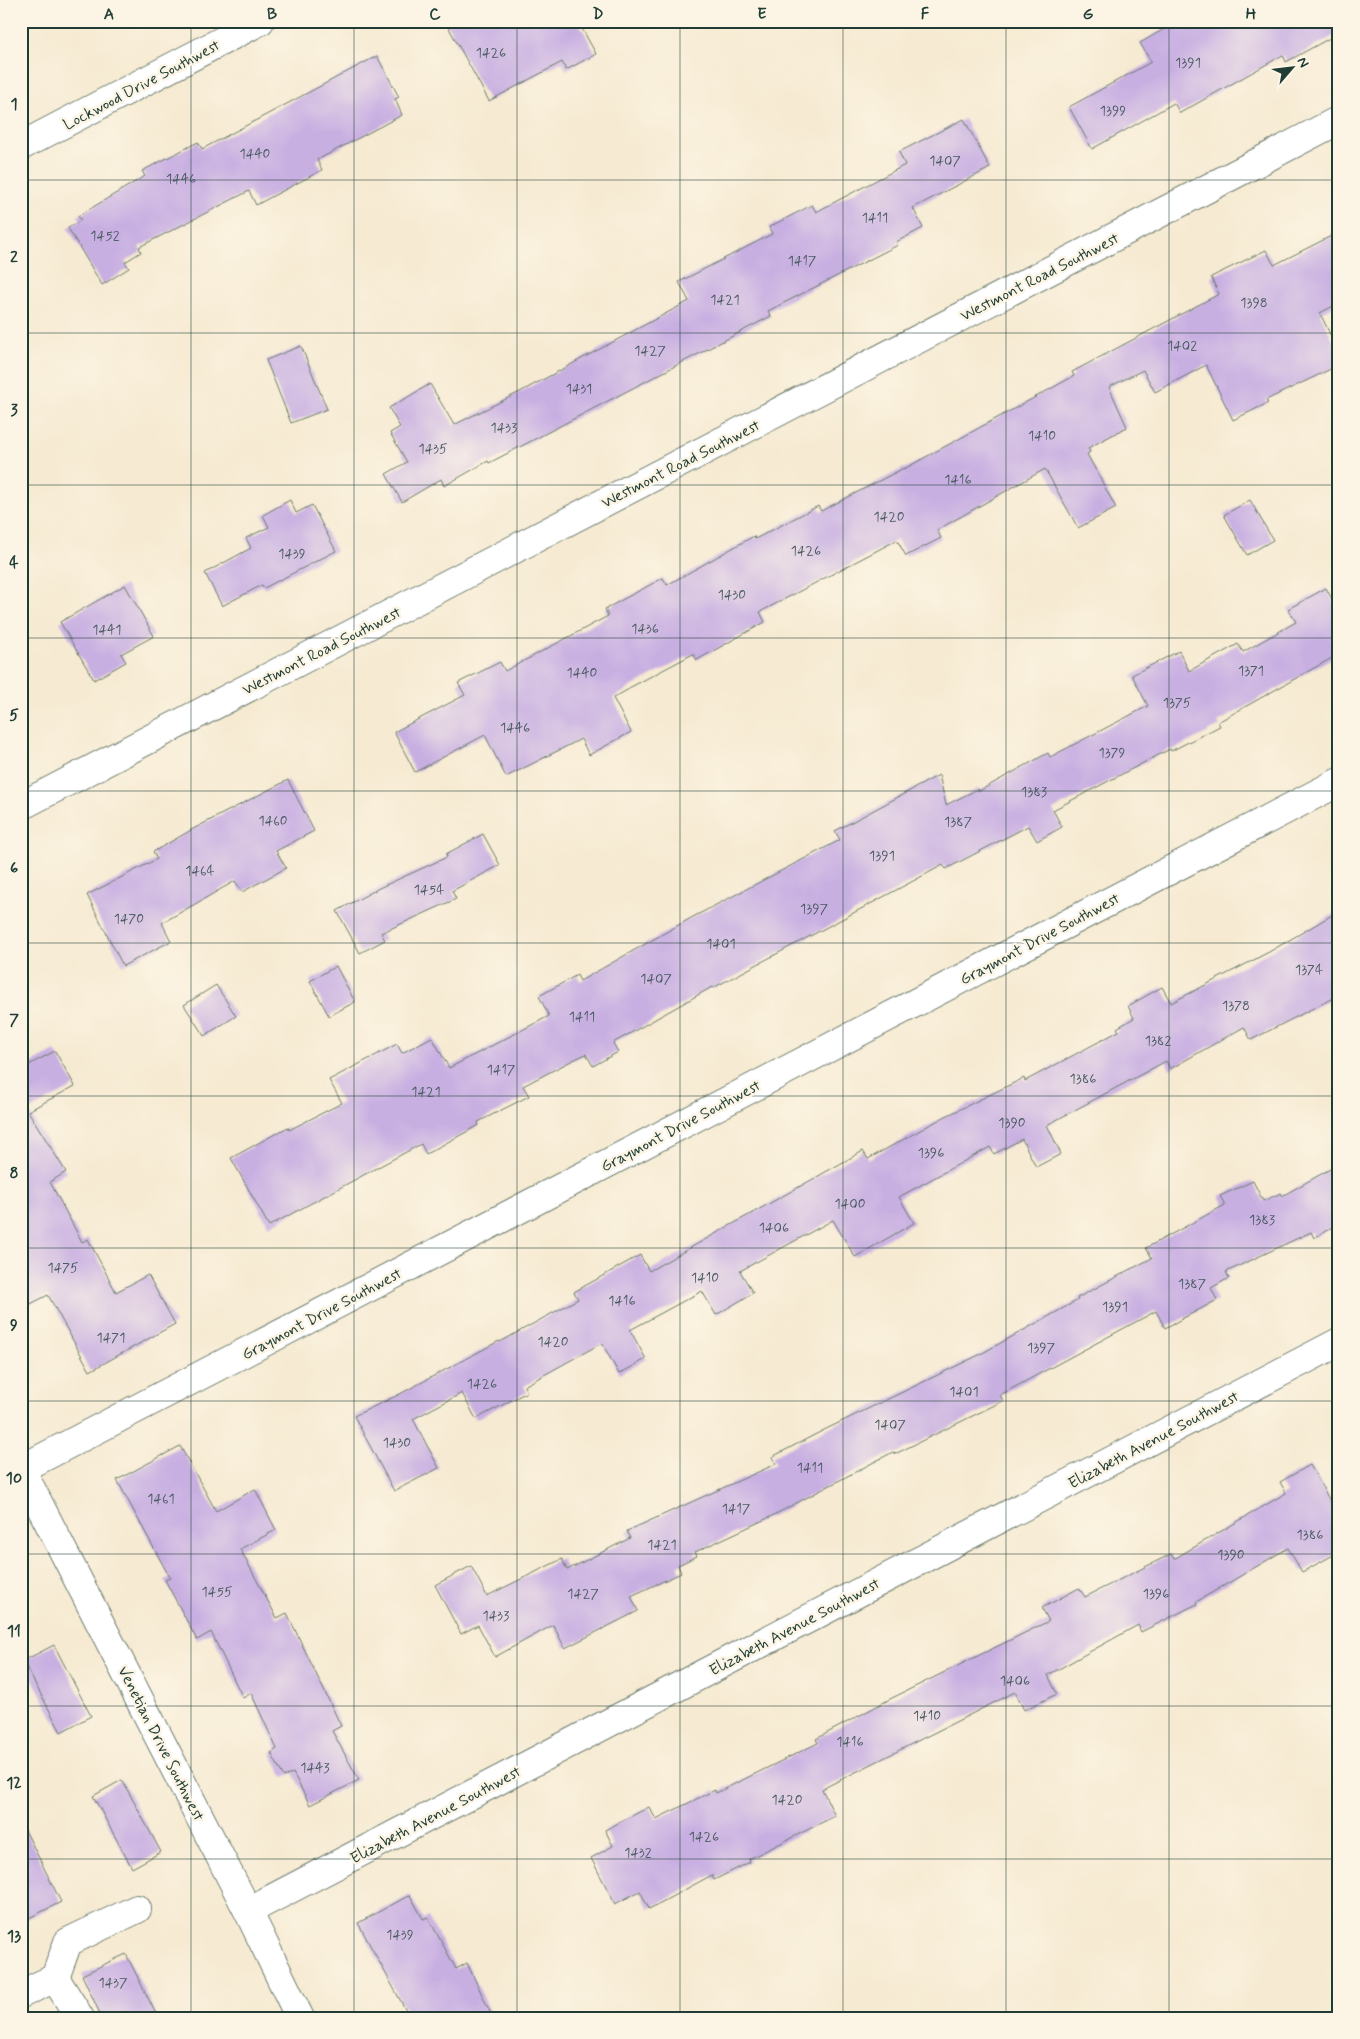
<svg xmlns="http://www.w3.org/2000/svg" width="1360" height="2039" font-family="Mynerve,sans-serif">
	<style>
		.building { fill: #c8afe2 }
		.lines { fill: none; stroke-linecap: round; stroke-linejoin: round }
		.minor-casing { stroke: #6a7a6b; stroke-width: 30 }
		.minor { stroke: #fff; stroke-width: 28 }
		.grid { fill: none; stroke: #1f3d34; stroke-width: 1; stroke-opacity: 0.55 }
		.labels { text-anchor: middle; stroke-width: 5; stroke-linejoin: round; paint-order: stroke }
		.number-label { font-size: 14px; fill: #495a60 }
		.street-label { font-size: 16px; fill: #1f3d34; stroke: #fcf5e5 }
		.neatline { fill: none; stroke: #1f3d34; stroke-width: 2 }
		.grid-label { font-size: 16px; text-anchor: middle; font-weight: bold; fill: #1f3d34 }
	</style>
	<rect width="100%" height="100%" fill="#fcf5e5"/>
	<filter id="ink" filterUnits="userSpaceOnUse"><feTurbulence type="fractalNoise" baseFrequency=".02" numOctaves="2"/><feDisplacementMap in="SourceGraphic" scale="10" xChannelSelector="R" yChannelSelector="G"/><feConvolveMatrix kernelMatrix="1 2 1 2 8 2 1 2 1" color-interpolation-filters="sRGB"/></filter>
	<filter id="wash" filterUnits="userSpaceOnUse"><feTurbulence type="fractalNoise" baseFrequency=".0096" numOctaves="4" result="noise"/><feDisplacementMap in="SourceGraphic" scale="20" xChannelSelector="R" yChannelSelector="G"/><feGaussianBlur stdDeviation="1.12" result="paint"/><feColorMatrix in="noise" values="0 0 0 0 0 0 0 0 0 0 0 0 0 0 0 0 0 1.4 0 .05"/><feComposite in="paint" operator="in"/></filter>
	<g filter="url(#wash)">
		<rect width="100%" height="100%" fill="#f6ead2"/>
		<g id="blocks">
			<g class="building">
				<polygon points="445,21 578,21 596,54 566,70 562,62 489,101"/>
				<polygon points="1178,21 1339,21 1339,33 1286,62 1283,55 1180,113 1174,103 1092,149 1069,107 1151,62 1140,43"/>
				<polygon points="377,56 399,97 395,99 402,115 317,160 322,170 256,205 249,191 139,247 141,252 125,262 129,268 102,285 68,228 81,220 78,216 145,176 142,171 198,142 202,149"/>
				<polygon points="964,119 990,168 913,208 923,228 896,242 898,245 768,311 771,316 489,463 488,461 444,486 441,479 402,502 386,474 407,462 390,433 400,427 389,408 430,384 454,425 520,392 689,301 679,282 772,234 769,227 812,205 816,212 905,165 899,152"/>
				<polygon points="1339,232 1339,303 1320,313 1339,353 1339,365 1266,400 1268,403 1233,420 1206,365 1155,392 1143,370 1109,387 1127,427 1088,448 1090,452 1087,454 1116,508 1078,528 1045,469 937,530 941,538 906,556 897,540 760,612 765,622 697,660 693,654 629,688 629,689 613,698 631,732 589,755 581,739 506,777 485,735 415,772 394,732 465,695 458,683 500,662 505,671 608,616 605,609 663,578 667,585 754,536 755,539 818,506 821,511 904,468 904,469 1074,376 1072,372 1219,294 1211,277 1266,250 1274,265"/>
				<polygon points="301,346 327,409 291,423 266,360"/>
				<polygon points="290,500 296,513 312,505 336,551 264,588 262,585 222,606 205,573 251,548 246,538 269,527 263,515"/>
				<polygon points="1250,500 1273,540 1247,555 1224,515"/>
				<polygon points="125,585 154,636 121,654 126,662 94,680 60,622"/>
				<polygon points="1326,588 1339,612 1339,654 1218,722 1220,726 1171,751 1170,749 1053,810 1062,827 1037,841 1028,826 946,869 943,865 713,988 712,987 613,1043 618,1052 593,1066 586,1054 573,1060 523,1086 529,1096 478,1122 479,1125 426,1154 421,1144 269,1226 231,1158 288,1127 289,1130 342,1103 329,1080 397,1044 402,1053 432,1037 449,1068 549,1016 539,996 577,975 580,981 691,918 840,840 835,831 939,775 946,805 978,789 979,791 1048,753 1050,757 1148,706 1132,675 1179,651 1189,671 1238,644 1243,652 1296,622 1288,609"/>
				<polygon points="288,780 314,831 276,851 286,868 242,892 235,881 162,923 171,941 123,966 87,895 157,859 153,852 193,829"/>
				<polygon points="483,834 500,865 452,891 456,899 381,933 385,940 360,953 337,911 379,888 447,857 446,854"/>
				<polygon points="1339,911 1339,995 1251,1040 1244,1027 1170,1069 1166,1061 1047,1125 1061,1154 1036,1167 1022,1139 994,1154 990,1147 899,1197 914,1223 855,1257 833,1220 740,1271 753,1293 716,1315 702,1291 630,1330 646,1359 619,1374 602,1343 524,1386 527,1392 476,1419 462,1393 413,1419 439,1468 394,1491 354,1416 400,1394 499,1341 500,1342 578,1299 574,1292 640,1255 649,1271 863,1151 868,1159 944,1117 1024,1078 1025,1081 1119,1031 1117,1028 1134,1018 1128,1006 1162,987 1171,1003 1269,952"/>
				<polygon points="336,966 355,1002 329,1016 310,981"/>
				<polygon points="216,985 236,1016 204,1036 184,1005"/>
				<polygon points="55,1051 75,1086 28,1111 66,1172 50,1182 82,1242 88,1239 116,1292 148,1275 175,1324 90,1371 48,1295 21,1309 21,1069"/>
				<polygon points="1339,1164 1339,1223 1314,1238 1311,1232 1226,1272 1229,1278 1211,1288 1217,1300 1165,1328 1156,1311 1000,1395 1003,1401 895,1454 893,1452 770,1517 695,1552 697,1556 678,1565 681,1573 631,1596 638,1611 565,1648 553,1625 495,1657 478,1625 461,1634 435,1585 471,1566 487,1596 562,1559 567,1570 630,1538 627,1531 776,1464 772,1457 824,1430 979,1355 1078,1300 1077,1298 1152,1258 1146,1248 1225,1205 1220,1196 1253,1181 1263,1201 1281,1193 1282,1196"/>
				<polygon points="180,1446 216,1511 255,1489 276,1530 240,1549 277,1618 287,1613 341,1726 332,1731 359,1780 310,1805 293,1773 284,1777 271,1753 277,1749 251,1693 243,1698 211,1632 197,1640 165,1580 170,1578 117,1480"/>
				<polygon points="1310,1465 1339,1517 1339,1552 1302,1572 1288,1548 1196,1602 1197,1604 1141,1632 1138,1625 1048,1675 1057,1694 1024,1710 1015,1692 822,1789 835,1816 749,1859 750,1862 714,1880 712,1875 649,1909 640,1891 615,1904 591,1858 613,1846 605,1830 649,1807 656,1819 715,1790 716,1793 818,1743 816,1739 890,1699 1049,1621 1042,1608 1079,1588 1085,1597 1171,1554 1174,1559 1286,1493 1280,1482"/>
				<polygon points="54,1645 91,1716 61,1732 23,1661"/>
				<polygon points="122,1780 161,1852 132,1868 93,1796"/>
				<polygon points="21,1822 61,1902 21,1922"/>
				<polygon points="410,1895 423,1919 428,1917 456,1969 467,1963 493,2018 410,2018 358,1923"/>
				<polygon points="126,1954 158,2018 102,2018 82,1975"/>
			</g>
		</g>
	</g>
	<g filter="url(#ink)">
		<use href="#blocks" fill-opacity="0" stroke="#6a7a6b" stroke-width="1"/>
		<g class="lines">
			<g class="minor-casing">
				<g id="minor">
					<polyline points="21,146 260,21"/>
					<polyline points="21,806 1339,120"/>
					<polyline points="21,1469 1339,782"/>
					<polyline points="21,1469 248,1911 300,2018"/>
					<polyline points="248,1911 1339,1342"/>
					<polyline points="55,1978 80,2018"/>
					<polyline points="21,1994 55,1978 68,1942 137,1909"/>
				</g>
			</g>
			<use href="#minor" class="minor"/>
		</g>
	</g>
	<path class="grid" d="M191,21v1997M354,21v1997M517,21v1997M680,21v1997M843,21v1997M1006,21v1997M1169,21v1997M21,180h1318M21,333h1318M21,485h1318M21,638h1318M21,791h1318M21,943h1318M21,1096h1318M21,1248h1318M21,1401h1318M21,1554h1318M21,1706h1318M21,1859h1318"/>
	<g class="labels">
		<g class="number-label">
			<text x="491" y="57">1426</text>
			<text x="1188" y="67">1391</text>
			<text x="1113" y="115">1399</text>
			<text x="255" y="158">1440</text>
			<text x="945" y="165">1407</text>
			<text x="181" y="183">1446</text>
			<text x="875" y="222">1411</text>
			<text x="105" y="240">1452</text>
			<text x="802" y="265">1417</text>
			<text x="725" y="304">1421</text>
			<text x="1254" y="307">1398</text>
			<text x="1182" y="350">1402</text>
			<text x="650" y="355">1427</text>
			<text x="579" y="393">1431</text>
			<text x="504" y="432">1433</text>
			<text x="1042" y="440">1410</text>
			<text x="433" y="453">1435</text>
			<text x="958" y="484">1416</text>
			<text x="889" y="521">1420</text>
			<text x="806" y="555">1426</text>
			<text x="292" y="558">1439</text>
			<text x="732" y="599">1430</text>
			<text x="645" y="633">1436</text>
			<text x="107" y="634">1441</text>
			<text x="1251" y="675">1371</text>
			<text x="582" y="677">1440</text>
			<text x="1177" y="707">1375</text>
			<text x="515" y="732">1446</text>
			<text x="1112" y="757">1379</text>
			<text x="1034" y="796">1383</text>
			<text x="273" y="825">1460</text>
			<text x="958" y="826">1387</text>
			<text x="882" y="860">1391</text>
			<text x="200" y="875">1464</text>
			<text x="429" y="894">1454</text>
			<text x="814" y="913">1397</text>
			<text x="129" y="923">1470</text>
			<text x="721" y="948">1401</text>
			<text x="1309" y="974">1374</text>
			<text x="656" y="983">1407</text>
			<text x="1236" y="1010">1378</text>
			<text x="582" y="1021">1411</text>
			<text x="1158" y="1045">1382</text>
			<text x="501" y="1074">1417</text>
			<text x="1083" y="1083">1386</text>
			<text x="426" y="1096">1421</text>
			<text x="1012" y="1127">1390</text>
			<text x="931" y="1157">1396</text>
			<text x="850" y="1208">1400</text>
			<text x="1262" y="1224">1383</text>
			<text x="774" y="1232">1406</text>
			<text x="63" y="1272">1475</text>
			<text x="705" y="1282">1410</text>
			<text x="1192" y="1288">1387</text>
			<text x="622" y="1305">1416</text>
			<text x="1115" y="1311">1391</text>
			<text x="111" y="1342">1471</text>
			<text x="553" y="1346">1420</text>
			<text x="1041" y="1352">1397</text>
			<text x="482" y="1388">1426</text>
			<text x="964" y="1396">1401</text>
			<text x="890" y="1429">1407</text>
			<text x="397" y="1447">1430</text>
			<text x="810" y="1472">1411</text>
			<text x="161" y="1503">1461</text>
			<text x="736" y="1513">1417</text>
			<text x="1310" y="1539">1386</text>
			<text x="662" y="1549">1421</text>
			<text x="1231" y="1559">1390</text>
			<text x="217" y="1596">1455</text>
			<text x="583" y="1598">1427</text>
			<text x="1156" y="1598">1396</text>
			<text x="496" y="1620">1433</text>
			<text x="1015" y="1685">1406</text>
			<text x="927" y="1720">1410</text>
			<text x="850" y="1746">1416</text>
			<text x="315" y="1772">1443</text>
			<text x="787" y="1804">1420</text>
			<text x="704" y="1841">1426</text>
			<text x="638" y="1857">1432</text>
			<text x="400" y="1939">1439</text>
			<text x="113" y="1987">1437</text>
		</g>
		<g class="street-label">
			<text transform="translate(141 84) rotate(-28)" y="6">Lockwood Drive Southwest</text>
			<text transform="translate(1039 276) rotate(-27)" y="6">Westmont Road Southwest</text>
			<text transform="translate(680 463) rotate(-27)" y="6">Westmont Road Southwest</text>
			<text transform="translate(321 650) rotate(-27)" y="6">Westmont Road Southwest</text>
			<text transform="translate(1039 938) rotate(-28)" y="6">Graymont Drive Southwest</text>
			<text transform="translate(680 1125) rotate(-28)" y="6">Graymont Drive Southwest</text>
			<text transform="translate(321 1313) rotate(-28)" y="6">Graymont Drive Southwest</text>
			<text transform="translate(1153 1439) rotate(-28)" y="6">Elizabeth Avenue Southwest</text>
			<text transform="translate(794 1626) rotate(-28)" y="6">Elizabeth Avenue Southwest</text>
			<text transform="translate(162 1743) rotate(63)" y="6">Venetian Drive Southwest</text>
			<text transform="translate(435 1814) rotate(-28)" y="6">Elizabeth Avenue Southwest</text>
		</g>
	</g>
	<rect width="1360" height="2039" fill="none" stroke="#fcf5e5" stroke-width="55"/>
	<g transform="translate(1292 68) rotate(62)" stroke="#fcf5e5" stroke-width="4" paint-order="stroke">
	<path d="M0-4L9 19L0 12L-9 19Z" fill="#1f3d34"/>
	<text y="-8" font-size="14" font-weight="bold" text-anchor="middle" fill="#1f3d34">N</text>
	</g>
	<rect x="28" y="28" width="1304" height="1984" class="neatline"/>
	<g class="grid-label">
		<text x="109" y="19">A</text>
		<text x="272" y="19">B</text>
		<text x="435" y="19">C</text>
		<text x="598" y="19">D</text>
		<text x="762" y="19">E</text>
		<text x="925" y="19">F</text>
		<text x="1088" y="19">G</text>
		<text x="1251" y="19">H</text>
		<text x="14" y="109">1</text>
		<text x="14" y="262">2</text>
		<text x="14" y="415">3</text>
		<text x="14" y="567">4</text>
		<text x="14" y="720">5</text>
		<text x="14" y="873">6</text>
		<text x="14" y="1025">7</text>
		<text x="14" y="1178">8</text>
		<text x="14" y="1330">9</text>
		<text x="14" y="1483">10</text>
		<text x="14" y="1636">11</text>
		<text x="14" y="1788">12</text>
		<text x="14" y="1941">13</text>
	</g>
</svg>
